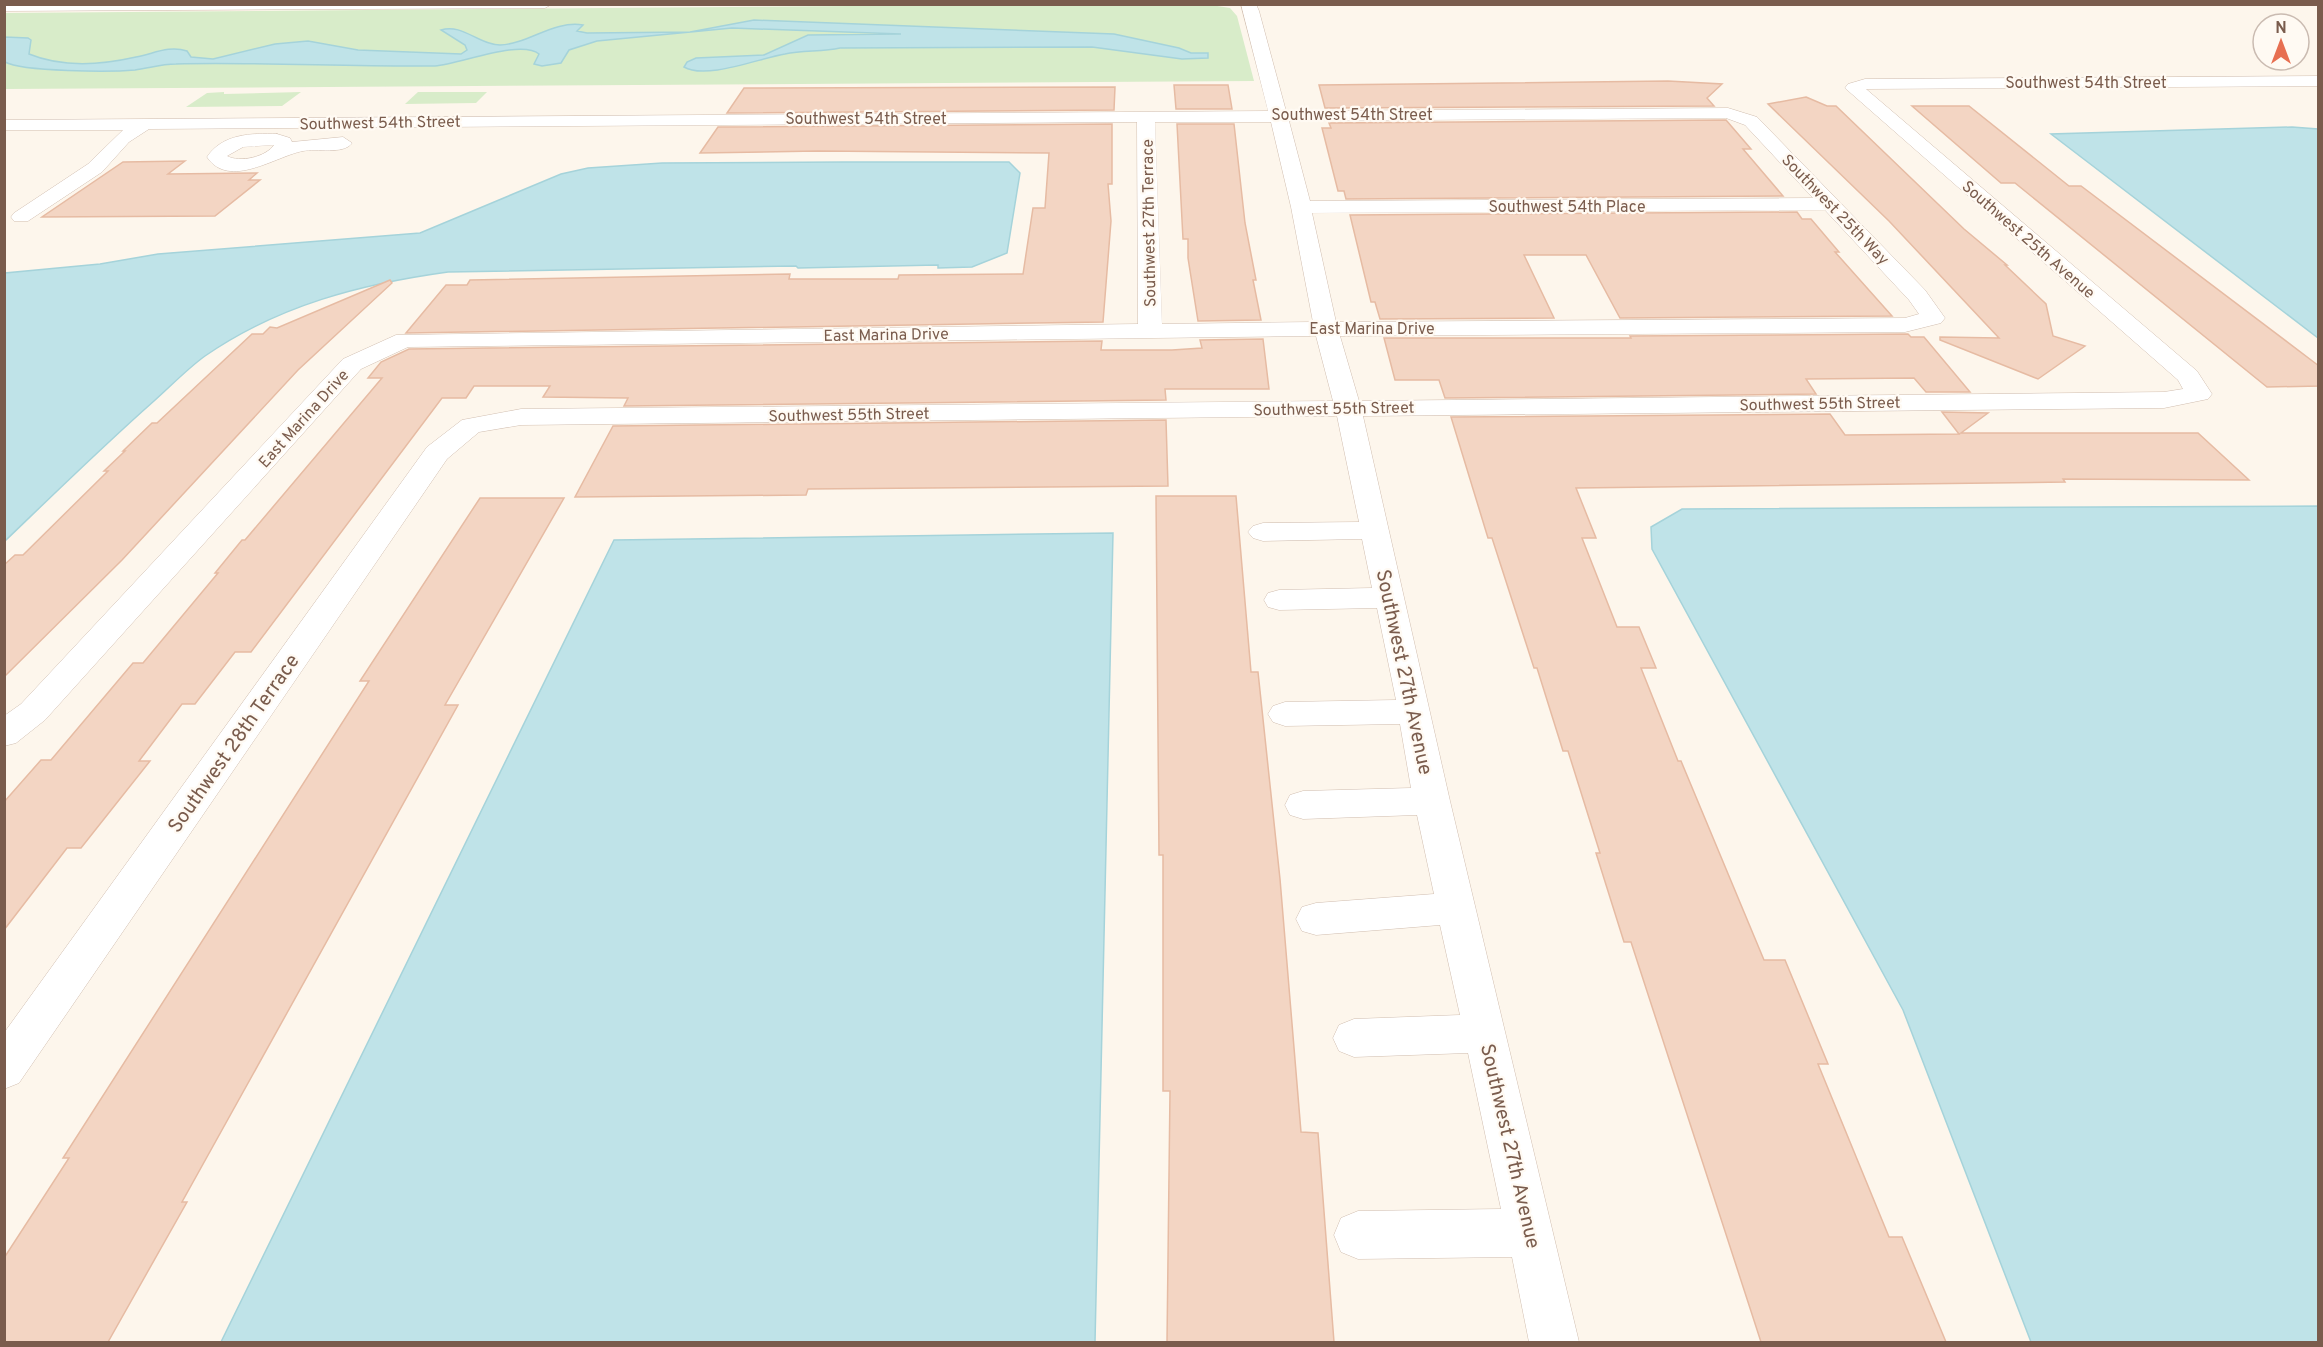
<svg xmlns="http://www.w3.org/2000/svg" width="2323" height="1347" font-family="Overpass,sans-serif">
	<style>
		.green { fill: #d8ecc9 }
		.water { fill: #bfe3e8; stroke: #a5d3da; stroke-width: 1.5 }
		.building { fill: #f3d5c3; stroke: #e6bba3; stroke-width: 1.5 }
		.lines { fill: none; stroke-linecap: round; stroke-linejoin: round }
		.minor-casing { stroke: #d1beb0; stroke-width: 1 }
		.minor { fill: #fff; fill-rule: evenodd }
		.labels { text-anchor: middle; stroke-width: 4.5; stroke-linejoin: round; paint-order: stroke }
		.far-street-label { font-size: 16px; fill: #7a5c4d; stroke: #fffaf3 }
		.street-label { font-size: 20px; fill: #7a5c4d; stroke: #fffaf3 }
	</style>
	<rect width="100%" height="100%" fill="#fdf6ec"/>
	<g class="green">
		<polygon points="966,5 1211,5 1230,8 1237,16 1254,81 5,89 4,13"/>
		<polygon points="224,92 224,94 301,92 282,106 186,107 207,93"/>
		<polygon points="418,92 487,92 476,103 405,104"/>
	</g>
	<g class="water">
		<path d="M754,20l360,14 65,14 12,5h17v5l-26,1 -90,-12 -252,1c-18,4 -37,2 -55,6 -25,4 -79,26 -101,13l3,-5 9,-4 68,-3 44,-20 93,-1 -169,-6 -135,13 -28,9 -8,13 -19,3 -8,-2 5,-10c-18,-15 -79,10 -104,12 -86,1 -173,-4 -259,-2 -14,0 -27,4 -41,6 -24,2 -112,2 -130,-8v-25l23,1 3,2 -2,14c34,14 72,11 107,3 17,-3 33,-12 51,-6l4,6 22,2 62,-15 33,-3 50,9 103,4 6,-4 -2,-5 -24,-15c21,-7 38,15 59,15 28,-1 54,-25 83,-20l-6,6 10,2 103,-1z"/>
		<polygon points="2292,127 2318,129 2318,338 2051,134"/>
		<path d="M844,162h165l11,11 -13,80 -35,14 -34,1v-3l-140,3 -2,-2 -348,6c-87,12 -169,33 -243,84 -18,13 -34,30 -51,45 -51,45 -100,93 -149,140v-268l95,-9 58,-10 262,-21 141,-59 27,-6 74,-5z"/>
		<polygon points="2318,506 2318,1342 2031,1342 1903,1010 1652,549 1651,527 1682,509"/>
		<polygon points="1113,533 1095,1342 221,1342 614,540"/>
	</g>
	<g class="building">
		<polygon points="1668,81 1722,84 1707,98 1714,106 1325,108 1319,85"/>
		<polygon points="1174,85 1228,85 1232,109 1176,109"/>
		<polygon points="1115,87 1114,110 727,113 744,88"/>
		<polygon points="1806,97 1827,106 1836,106 1964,229 2007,265 2005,265 2046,304 2053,336 2085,346 2038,379 1940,340 1940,337 1999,338 1889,221 1768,104"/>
		<polygon points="1912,106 1969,106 2069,186 2081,186 2319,366 2319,386 2267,387 2015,183 2001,183"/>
		<polygon points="1726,120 1751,149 1743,149 1783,196 1346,199 1344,191 1338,191 1322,128 1331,128 1329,123"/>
		<polygon points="1112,124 1112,184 1108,184 1111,221 1103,322 406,333 446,285 467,285 470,280 790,274 789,279 898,279 899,275 1023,274 1033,208 1045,208 1049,153 818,151 700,153 718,127"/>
		<polygon points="1177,124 1234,124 1245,223 1256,280 1253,280 1261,320 1198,321 1188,258 1188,239 1183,239"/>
		<polygon points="185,161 168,174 257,173 249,180 260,180 215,216 42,217 123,162"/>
		<polygon points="1797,212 1802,219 1811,219 1839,252 1835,252 1892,316 1620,318 1586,255 1524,255 1554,318 1380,319 1375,302 1371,302 1350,215"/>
		<polygon points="390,280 392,283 298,370 122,560 4,677 4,565 15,555 23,555 108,471 104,471 125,451 123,451 152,423 157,423 252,334 263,334 270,327 277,328"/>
		<polygon points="1908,334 1911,337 1924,337 1970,392 1926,392 1914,378 1806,379 1816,394 1445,398 1439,380 1395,380 1384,338 1631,338 1630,336"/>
		<polygon points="1263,339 1269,389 1165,389 1166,400 624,406 628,398 543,397 550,386 474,386 466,398 442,398 251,652 235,652 195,704 182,704 139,761 150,761 81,848 67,848 4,930 4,802 41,760 51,760 133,663 143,663 218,573 215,573 242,540 245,540 382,378 368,378 381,362 409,349 1102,341 1101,350 1172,350 1202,348 1200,340"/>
		<polygon points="1942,412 1988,413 1961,433 2198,433 2249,480 2063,479 2065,482 1576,488 1596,538 1582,538 1617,627 1639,627 1656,668 1641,668 1678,761 1681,761 1764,960 1785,960 1828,1064 1818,1064 1889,1237 1902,1237 1946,1342 1761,1342 1631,942 1624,942 1596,853 1600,853 1568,751 1563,751 1537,668 1534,668 1492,538 1488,538 1451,417 1830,414 1845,435 1959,434"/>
		<polygon points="1166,420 1168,486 808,489 806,495 575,497 613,426"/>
		<polygon points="1156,496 1236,496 1251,672 1258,672 1280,879 1301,1132 1318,1133 1334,1342 1167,1342 1170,1091 1163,1091 1163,855 1159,855"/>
		<polygon points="480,498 564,498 445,705 458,705 182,1202 187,1202 108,1342 4,1342 4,1258 69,1158 63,1158 369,681 360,681"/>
	</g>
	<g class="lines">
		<g class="minor-casing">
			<g id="minor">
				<polygon points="4,4 552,4 545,8 4,11"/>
				<path d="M1241,4h15l3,7 27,100 442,-3 29,9 168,173 20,28 -4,5 -36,9 -565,4 19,65 805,-9 19,-3 -5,-9 -333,-292 3,-4 17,-5 453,-3v10l-452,3 331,282 15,23 -4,5 -44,9 -801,8 87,385 129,541h-50l-17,-85 -154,2 -17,-7 -7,-17 7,-17 17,-7 143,-2 -33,-156 -114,4 -15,-6 -6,-13 6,-13 15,-6 106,-4 -20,-90 -124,10 -14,-4 -6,-12 6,-12 14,-4 118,-9 -17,-79 -114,4 -13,-4 -5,-10 5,-10 13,-4 108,-3 -11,-64 -115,2 -12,-4 -5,-8 5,-8 12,-4 111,-2 -19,-92 -98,2 -11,-3 -4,-7 4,-7 11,-3 93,-2 -10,-49 -99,2 -10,-3 -5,-6 5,-6 10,-3 96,-1 -22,-106 -816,9 -42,7 -32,27 -428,624 -15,6v-56l423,-586 35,-27 59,-11 812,-8 -17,-65 -908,11 -47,22 -316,351 -29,23 -12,3v-30l17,-12 322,-345 53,-24 742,-11 -1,-202 -988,7 -20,13 -27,30 -74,49h-14l-3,-4 3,-4 74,-49 35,-34h-119v-10l1264,-9zM1726,118l19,7 68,73 -503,3 -21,-80zM1155,122h116l20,85 22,115 -151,2zM1825,210l84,90 10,14 -14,4 -569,4 -24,-109z"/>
				<path d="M277,134l13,4 2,4 51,-5 9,6c-8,12 -36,5 -49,8 -27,5 -74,39 -96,6 15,-23 44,-24 70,-23zM274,145c-8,12 -34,18 -47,11l16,-9z"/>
			</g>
		</g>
		<use href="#minor" class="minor"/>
	</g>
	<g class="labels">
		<g class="far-street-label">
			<text x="2086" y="88">Southwest 54th Street</text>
			<text x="1352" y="120">Southwest 54th Street</text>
			<text x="866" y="124">Southwest 54th Street</text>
			<text transform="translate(380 122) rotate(-1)" y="6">Southwest 54th Street</text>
			<text x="1567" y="212">Southwest 54th Place</text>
			<text transform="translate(1836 209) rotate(46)" y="6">Southwest 25th Way</text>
			<text transform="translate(1148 223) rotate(-91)" y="6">Southwest 27th Terrace</text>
			<text transform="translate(2029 239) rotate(41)" y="6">Southwest 25th Avenue</text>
			<text x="1372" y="334">East Marina Drive</text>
			<text transform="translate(886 334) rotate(-1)" y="6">East Marina Drive</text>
			<text transform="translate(1820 403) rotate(-1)" y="6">Southwest 55th Street</text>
			<text transform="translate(1334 408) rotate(-1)" y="6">Southwest 55th Street</text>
			<text transform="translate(849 414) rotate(-1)" y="6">Southwest 55th Street</text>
			<text transform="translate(303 418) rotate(-48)" y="6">East Marina Drive</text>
		</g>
		<g class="street-label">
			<text transform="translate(1405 672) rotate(78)" y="7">Southwest 27th Avenue</text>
			<text transform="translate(233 743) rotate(-55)" y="7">Southwest 28th Terrace</text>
			<text transform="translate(1511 1146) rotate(77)" y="7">Southwest 27th Avenue</text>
		</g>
	</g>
	<rect width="2323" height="1347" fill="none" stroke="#7a5c4d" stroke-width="12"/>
	<g transform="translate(2281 42)"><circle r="28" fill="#fffaf3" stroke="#cabbb1" stroke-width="1.5"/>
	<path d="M0-4.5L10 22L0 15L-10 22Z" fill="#e76f51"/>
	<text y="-9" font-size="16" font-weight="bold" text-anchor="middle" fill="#7a5c4d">N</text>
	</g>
</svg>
